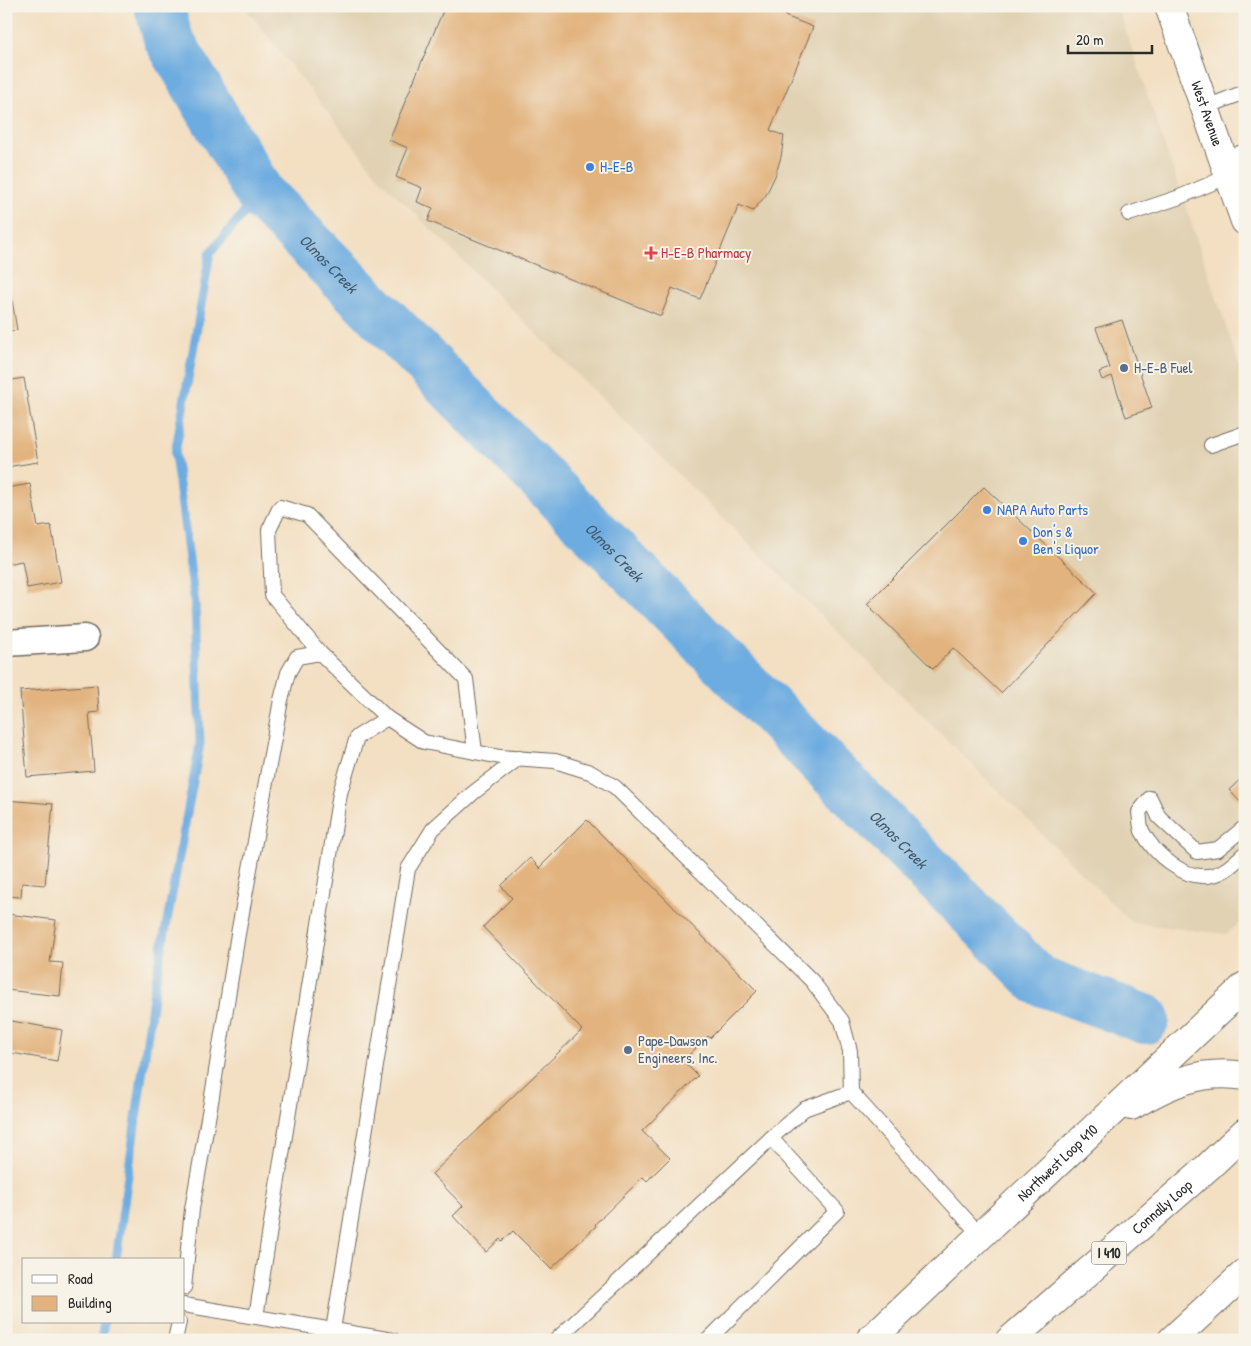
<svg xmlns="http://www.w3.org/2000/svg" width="1251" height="1346" font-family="'Patrick Hand',sans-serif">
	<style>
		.built { fill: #e1d2b4 }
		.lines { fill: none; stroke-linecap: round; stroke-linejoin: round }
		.stream { stroke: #6dace0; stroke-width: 9 }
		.river { stroke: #6dace0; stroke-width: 50 }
		.building { fill: #e2b37e }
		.lane-casing { stroke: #716a60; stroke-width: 16 }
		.street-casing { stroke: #716a60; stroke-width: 29 }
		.secondary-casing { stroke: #716a60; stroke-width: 30 }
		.highway-casing { stroke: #716a60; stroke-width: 30 }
		.lane { stroke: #fff; stroke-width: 14 }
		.street { stroke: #fff; stroke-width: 26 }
		.secondary { stroke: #fff; stroke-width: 28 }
		.highway { stroke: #fff; stroke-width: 28 }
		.shop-dot { fill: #3f7fe0; stroke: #f7f3e8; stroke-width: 2 }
		.health-dot { fill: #e0444e; stroke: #f7f3e8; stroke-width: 2 }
		.service-dot { fill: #5c6f8a; stroke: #f7f3e8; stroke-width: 2 }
		.labels { text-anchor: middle; stroke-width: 4; stroke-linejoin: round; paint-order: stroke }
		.shield { fill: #f7f3e8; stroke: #686764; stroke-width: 1 }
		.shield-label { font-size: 14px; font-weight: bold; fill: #2b2b2b }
		.street-label { font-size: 15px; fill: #2b2b2b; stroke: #f7f3e8 }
		.shop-label { font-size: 15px; fill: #366cbe; stroke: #f7f3e8; text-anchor: start }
		.health-label { font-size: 15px; fill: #be3a42; stroke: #f7f3e8; text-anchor: start }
		.service-label { font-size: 15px; fill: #4e5e75; stroke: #f7f3e8; text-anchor: start }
		.water-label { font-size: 16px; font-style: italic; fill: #42586a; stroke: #f7f3e8 }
	</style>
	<rect width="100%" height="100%" fill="#f7f3e8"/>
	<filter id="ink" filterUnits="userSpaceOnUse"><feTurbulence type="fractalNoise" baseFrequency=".02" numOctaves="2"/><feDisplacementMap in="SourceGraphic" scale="10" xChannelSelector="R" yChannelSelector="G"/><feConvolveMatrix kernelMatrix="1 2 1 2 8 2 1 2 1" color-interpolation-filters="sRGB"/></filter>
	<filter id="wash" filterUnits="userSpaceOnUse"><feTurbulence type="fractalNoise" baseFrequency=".0096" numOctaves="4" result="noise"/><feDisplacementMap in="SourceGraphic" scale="20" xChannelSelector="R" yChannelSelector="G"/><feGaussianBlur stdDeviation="1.12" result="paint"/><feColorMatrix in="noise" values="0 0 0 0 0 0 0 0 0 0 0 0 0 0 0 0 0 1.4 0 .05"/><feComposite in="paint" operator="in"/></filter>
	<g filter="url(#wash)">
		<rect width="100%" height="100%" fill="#f3dfc2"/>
		<polygon class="built" points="244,6 1104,6 1119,11 1245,382 1245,918 1227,934 1132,923 381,180"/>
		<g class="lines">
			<g class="stream">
				<polyline points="116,1260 154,991 200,744 195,604 175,454 210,253 260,194"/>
				<polyline points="101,1340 104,1322"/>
			</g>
			<path class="river" id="s1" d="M159,6l9,32 92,156 778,786 107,39"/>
		</g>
		<g id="blocks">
			<g class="building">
				<polygon points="445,6 788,6 785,16 813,27 770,130 784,136 781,157 775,176 766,195 753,211 739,205 700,299 672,288 661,316 428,221 433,208 417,202 422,188 396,177 408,148 389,140"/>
				<polygon points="11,294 17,330 6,332 6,295"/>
				<polygon points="1122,320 1152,408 1126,417 1112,376 1102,380 1099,372 1110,368 1096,328"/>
				<polygon points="24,378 38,462 6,467 6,381"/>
				<polygon points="30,484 38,527 51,525 61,582 27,588 22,561 6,564 6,488"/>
				<polygon points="984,487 1097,593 1001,693 953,648 933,669 867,604"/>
				<polygon points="97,685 99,712 89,713 94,771 27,777 20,691"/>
				<polygon points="1245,775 1245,807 1229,790"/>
				<polygon points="6,800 53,804 45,885 22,883 21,897 6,896"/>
				<polygon points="587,820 757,991 710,1038 708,1036 683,1061 698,1076 642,1131 670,1158 647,1181 643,1177 595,1224 596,1226 551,1269 513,1231 502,1241 500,1239 486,1252 453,1216 463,1206 432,1174 582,1030 483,927 512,898 501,886 530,858 541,869 540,867"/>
				<polygon points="7,914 56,920 50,962 63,963 60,996 6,990"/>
				<polygon points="6,1020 62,1030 57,1061 6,1052"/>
			</g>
		</g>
	</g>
	<g filter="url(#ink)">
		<use href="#blocks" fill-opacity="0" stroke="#716a60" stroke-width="1"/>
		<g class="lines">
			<g class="lane-casing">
				<g id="lane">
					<polyline points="1206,107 1245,92"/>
					<polyline points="1223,159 1245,151"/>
					<polyline points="1129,214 1177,198 1229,176"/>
					<polyline points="1211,445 1245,433"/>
					<polyline points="320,653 272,595 269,530 280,507 307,515 466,679 475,752"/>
					<path d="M1245,827l-27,22 -21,3 -38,-35 -9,-19 -11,14c1,6 1,14 3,19 12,23 43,51 71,44 13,-3 22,-13 32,-22"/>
					<polyline points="184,1288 192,1209 212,1096 238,934 281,700 288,673 297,657 320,653 387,718 424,742 500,757 555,761 590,772 615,787 812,981 842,1021 850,1051 851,1092 981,1236"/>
					<polyline points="184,1305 393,1340"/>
					<polyline points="256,1317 340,793 357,737 387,718"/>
					<polyline points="333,1330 408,869 433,829 473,793 519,758"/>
					<polyline points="175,1340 179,1322"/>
					<polyline points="556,1340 771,1138"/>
					<polyline points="708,1340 837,1211 771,1138 804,1109 851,1092"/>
				</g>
			</g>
			<g class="street-casing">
				<polyline id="street" points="6,643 85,638"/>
			</g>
			<g class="secondary-casing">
				<g id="secondary">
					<path id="s2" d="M1169,6l76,215"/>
					<path d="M1131,1106c37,-22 69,-37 114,-30"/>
					<path id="s3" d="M870,1340l375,-354"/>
				</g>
			</g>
			<g class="highway-casing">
				<g id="highway">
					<path id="s4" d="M1010,1340l198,-173 37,-35"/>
					<polyline points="1172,1340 1245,1273"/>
				</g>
			</g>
			<use href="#lane" class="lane"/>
			<use href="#street" class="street"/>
			<use href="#secondary" class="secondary"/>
			<use href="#highway" class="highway"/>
		</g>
	</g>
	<g class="shop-dot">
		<circle cx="590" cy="167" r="5"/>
		<circle cx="987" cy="510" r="5"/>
		<circle cx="1023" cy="541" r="5"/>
	</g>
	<path class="health-dot" d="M648.5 245.5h5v5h5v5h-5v5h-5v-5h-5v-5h5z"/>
	<g class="service-dot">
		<circle cx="1124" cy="368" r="5"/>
		<circle cx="628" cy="1050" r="5"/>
	</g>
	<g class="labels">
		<rect class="shield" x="1091.5" y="1241.5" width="35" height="23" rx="4"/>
		<g class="shield-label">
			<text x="1109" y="1258">I 410</text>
		</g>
		<g class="street-label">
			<text dy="5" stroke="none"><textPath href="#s2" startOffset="114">West Avenue</textPath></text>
			<text dy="5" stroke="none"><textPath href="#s3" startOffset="258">Northwest Loop 410</textPath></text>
			<text dy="5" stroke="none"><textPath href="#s4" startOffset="202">Connally Loop</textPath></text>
		</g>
		<g class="shop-label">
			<text x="600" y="172">H-E-B</text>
			<text x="997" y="515">NAPA Auto Parts</text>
			<text x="1033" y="537">Don's &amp;<tspan x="1033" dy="17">Ben's Liquor</tspan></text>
		</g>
		<g class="health-label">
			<text x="661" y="258">H-E-B Pharmacy</text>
		</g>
		<g class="service-label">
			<text x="1134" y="373">H-E-B Fuel</text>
			<text x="638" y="1046">Pape-Dawson<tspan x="638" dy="17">Engineers, Inc.</tspan></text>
		</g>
		<g class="water-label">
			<text dy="6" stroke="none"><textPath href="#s1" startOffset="312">Olmos Creek</textPath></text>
			<text dy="6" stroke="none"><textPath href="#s1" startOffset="718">Olmos Creek</textPath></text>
			<text dy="6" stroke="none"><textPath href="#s1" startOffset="1122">Olmos Creek</textPath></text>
		</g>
	</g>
	<rect width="1251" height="1346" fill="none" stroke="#f7f3e8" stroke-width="25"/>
	<rect x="22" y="1258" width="162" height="65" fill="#f7f3e8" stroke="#a5a39c"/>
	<rect x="32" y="1275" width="25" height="8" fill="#ffffff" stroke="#a5a39c"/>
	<text x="68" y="1284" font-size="15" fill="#2b2b2b">Road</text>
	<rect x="32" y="1296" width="25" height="15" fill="#e2b37e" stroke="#a5a39c"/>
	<text x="68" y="1308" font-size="15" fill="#2b2b2b">Building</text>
	<path d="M1068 45v8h84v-8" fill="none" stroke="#2b2b2b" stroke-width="2.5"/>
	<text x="1076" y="45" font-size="15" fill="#2b2b2b" stroke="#f7f3e8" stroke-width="4" paint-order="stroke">20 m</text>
</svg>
